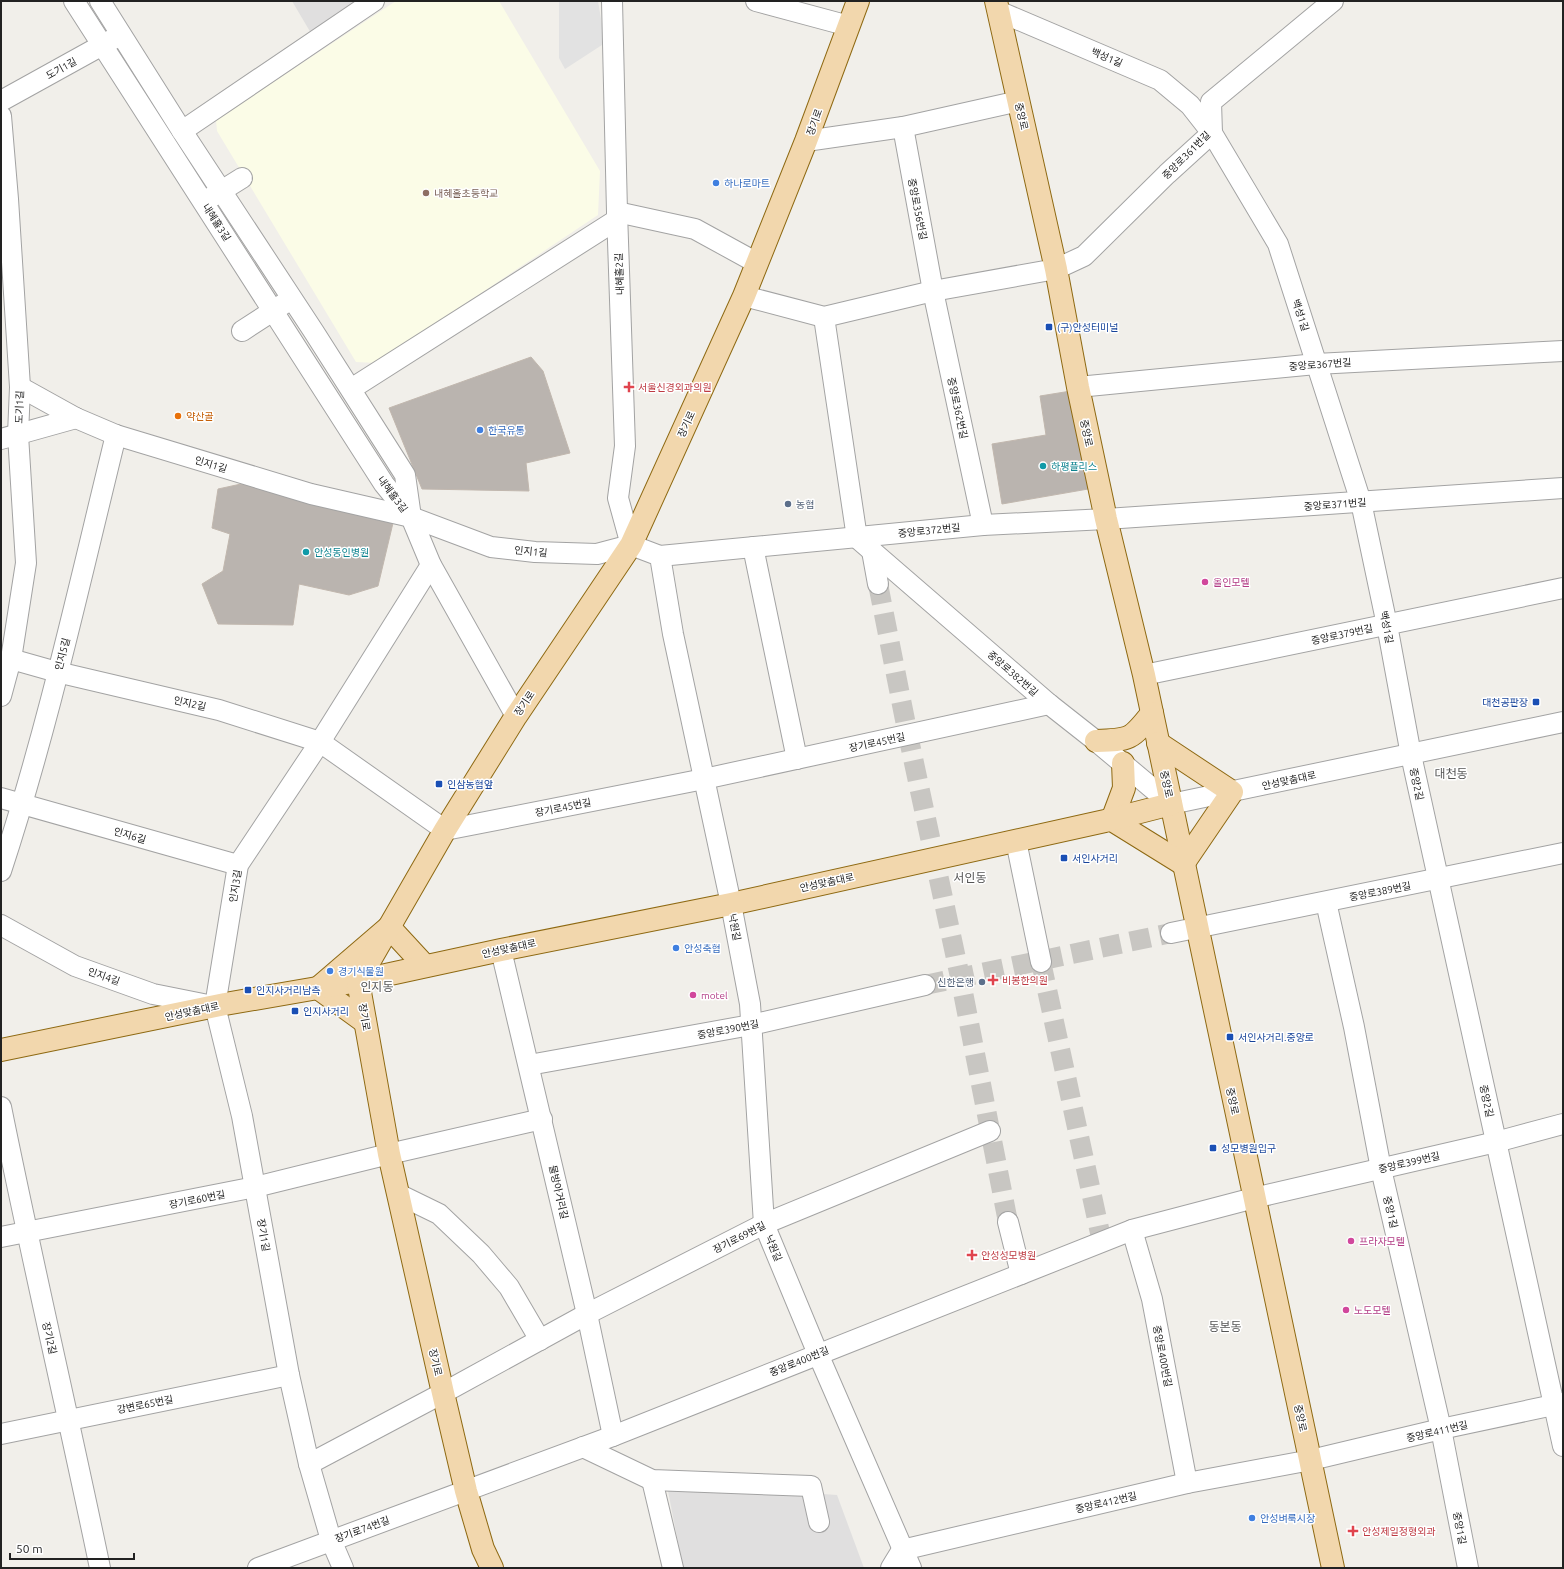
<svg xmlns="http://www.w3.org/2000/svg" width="1564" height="1569" font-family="Ubuntu,'Noto Sans KR',sans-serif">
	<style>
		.residential { fill: #e0dfdf }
		.education { fill: #fbfce7 }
		.parking { fill: #e2e2e2 }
		.building { fill: #bab4af; stroke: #c1b7ae }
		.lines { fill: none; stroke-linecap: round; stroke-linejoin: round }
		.minor-tunnel { stroke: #c8c6c2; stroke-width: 20; stroke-dasharray: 20 10; stroke-linecap: butt }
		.minor-casing { stroke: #a3a3a3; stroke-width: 22 }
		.major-casing { stroke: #8e6912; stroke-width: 24 }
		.minor { stroke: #fff; stroke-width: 20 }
		.major { stroke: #f2d7ad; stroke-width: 22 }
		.shop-dot { fill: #3f7fe0; stroke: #fff; stroke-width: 1.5 }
		.education-dot { fill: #8d6e63; stroke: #fff; stroke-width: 1.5 }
		.transit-dot { fill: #1a4fb4; stroke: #fff; stroke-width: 1.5 }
		.health-dot { fill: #e0444e; stroke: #fff; stroke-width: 1.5 }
		.food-dot { fill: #e8710a; stroke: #fff; stroke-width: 1.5 }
		.culture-dot { fill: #0f9aa8; stroke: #fff; stroke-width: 1.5 }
		.service-dot { fill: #5c6f8a; stroke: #fff; stroke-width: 1.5 }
		.hotel-dot { fill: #d1479c; stroke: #fff; stroke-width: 1.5 }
		.labels { text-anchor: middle; stroke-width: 3; stroke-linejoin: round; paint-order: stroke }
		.street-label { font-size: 10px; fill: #222; stroke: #fff }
		.shop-label { font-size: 10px; fill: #366cbe; stroke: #fff; text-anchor: start }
		.education-label { font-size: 10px; fill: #785e54; stroke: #fff; text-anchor: start }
		.transit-label { font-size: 10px; fill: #164399; stroke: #fff; text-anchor: start }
		.health-label { font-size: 10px; fill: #be3a42; stroke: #fff; text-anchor: start }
		.food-label { font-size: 10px; fill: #c56008; stroke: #fff; text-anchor: start }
		.culture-label { font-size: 10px; fill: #0d838f; stroke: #fff; text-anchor: start }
		.service-label { font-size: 10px; fill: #4e5e75; stroke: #fff; text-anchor: start }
		.hotel-label { font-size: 10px; fill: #b23c85; stroke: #fff; text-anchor: start }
		.quarter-label { font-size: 12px; fill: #555; stroke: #fff }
	</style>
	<rect width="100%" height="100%" fill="#f1efea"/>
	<g class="residential">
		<polygon points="292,1 385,1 318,45"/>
		<polygon points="691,1485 837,1495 864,1568 683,1568 668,1491"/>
	</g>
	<polygon class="education" points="396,1 499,1 600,171 598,215 376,363 356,362 217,131 216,120"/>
	<polygon class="parking" points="559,1 598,1 605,43 565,69 559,58"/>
	<g class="building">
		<polygon points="531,357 543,371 570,453 526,463 529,491 422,489 389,408"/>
		<polygon points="1077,390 1094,488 1002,504 992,444 1046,435 1040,396"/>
		<polygon points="241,484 393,523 378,586 349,595 299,584 293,625 218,624 202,584 223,571 230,534 212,528 218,489"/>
	</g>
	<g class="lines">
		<g class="minor-tunnel">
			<polyline points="878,584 908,735 960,977 1008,1222"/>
			<polyline points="1041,962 1102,1242"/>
			<polyline points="925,985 1171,933"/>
		</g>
		<g class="minor-casing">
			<g id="minor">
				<polyline points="74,1 384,484 410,516"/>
				<polyline points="100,1 182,131 314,332 405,475 411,517 431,565 516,716"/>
				<polyline points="612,1 617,212 625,446 618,498 631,545"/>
				<polyline points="756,1 849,26"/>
				<polyline points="998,11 1160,80 1190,105 1212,133 1278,244 1361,502 1387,625 1411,755 1563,1446"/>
				<polyline points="1,101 115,38"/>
				<polyline points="1,116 8,199 20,387 18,435 26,563 11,659 1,696"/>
				<polyline points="903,127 933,291 983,525"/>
				<polyline points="182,131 374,1"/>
				<polyline points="806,141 903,127 1019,101"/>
				<polyline points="210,198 242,178"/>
				<polyline points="617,212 695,229 757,263"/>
				<polyline points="744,296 824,317 933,291 1056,269 1084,256 1167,174 1212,133 1211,102 1333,1"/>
				<polyline points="824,317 857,538 1049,704 1096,741 1171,804 1563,722"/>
				<polyline points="242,331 285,303"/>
				<polyline points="20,387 76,418 116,435 311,494 411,517 491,547 535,552 597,554 631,545"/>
				<polyline points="1078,387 1316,364 1563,351"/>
				<polyline points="351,389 618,219"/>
				<polyline points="1,439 76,418"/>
				<polyline points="631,545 660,556 673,634 731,904 750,1004 764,1224 818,1354 911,1568"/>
				<polyline points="753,547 797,759"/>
				<polyline points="872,551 878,584"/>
				<polyline points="660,556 983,525 1106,519 1563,488"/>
				<polyline points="11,659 57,672 219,710 320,742 445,830 704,779 1049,704"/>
				<polyline points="1144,675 1563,588"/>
				<polyline points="1,798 238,865"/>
				<polyline points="1016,841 1041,962"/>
				<path d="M1,871c47,-143 79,-290 115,-436"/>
				<polyline points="1326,902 1354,1027 1381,1169 1441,1429 1468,1568"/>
				<polyline points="1,925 75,966 153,994 213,1006"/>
				<polyline points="1171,933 1563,853"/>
				<polyline points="501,950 587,1314 613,1436"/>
				<polyline points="529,1065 751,1025 925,985"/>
				<path d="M1,1107c31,154 67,307 99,461"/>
				<polyline points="398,1194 439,1214 481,1254 509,1287 540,1340"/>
				<polyline points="1008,1222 1021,1274"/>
				<polyline points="1132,1230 1152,1299 1187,1483"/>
				<polyline points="1,1237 255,1187 389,1154 542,1119"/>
				<polyline points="1,1434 289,1375"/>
				<polyline points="583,1447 652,1480 811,1486 819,1522"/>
				<polyline points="309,1464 443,1393 587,1314 764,1224 990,1131"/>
				<polyline points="652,1480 673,1568"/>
				<polyline points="258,1568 613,1436 1132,1230 1254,1198 1496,1142 1563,1124"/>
				<polyline points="343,1568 331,1540 309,1464 289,1375 242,1116 215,1006 238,865 320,742 431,565"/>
				<polyline points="891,1568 902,1550 1187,1483 1311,1460 1441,1429 1563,1403"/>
			</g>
		</g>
		<g class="major-casing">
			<g id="major">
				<polyline points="996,1 1056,269 1078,387 1106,519 1144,675 1333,1568"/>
				<path d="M1096,741c34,-1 35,-1 56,-28"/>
				<polyline points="1123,763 1124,788 1112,820 1183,864 1232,792 1158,743"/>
				<polyline points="365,1022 318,988 389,927 425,966"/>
				<polyline points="1,1050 225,1004 358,981 501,950 731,904 1105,821 1171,804"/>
				<polyline points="492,1568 483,1549 466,1491 443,1393 389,1154 358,981 445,830 516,716 631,545 744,296 806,141 858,1"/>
			</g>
		</g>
		<use href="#minor" class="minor"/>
		<use href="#major" class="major"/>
	</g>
	<g class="shop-dot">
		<circle cx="716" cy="183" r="4"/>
		<circle cx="480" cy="430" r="4"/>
		<circle cx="676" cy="948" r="4"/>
		<circle cx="330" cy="971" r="4"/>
		<circle cx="1252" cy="1518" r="4"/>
	</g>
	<circle class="education-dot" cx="426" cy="193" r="4"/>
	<g class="transit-dot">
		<rect x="1045" y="323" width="8" height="8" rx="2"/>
		<rect x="1532" y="698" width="8" height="8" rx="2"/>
		<rect x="435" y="780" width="8" height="8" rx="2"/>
		<rect x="1060" y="854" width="8" height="8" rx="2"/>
		<rect x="244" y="986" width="8" height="8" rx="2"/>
		<rect x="291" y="1007" width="8" height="8" rx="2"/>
		<rect x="1226" y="1033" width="8" height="8" rx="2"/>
		<rect x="1209" y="1144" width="8" height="8" rx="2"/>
	</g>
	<g class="health-dot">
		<path d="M627 381h4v4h4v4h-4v4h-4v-4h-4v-4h4z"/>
		<path d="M991 974h4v4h4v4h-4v4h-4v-4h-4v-4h4z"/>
		<path d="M970 1249h4v4h4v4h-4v4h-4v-4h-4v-4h4z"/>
		<path d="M1351 1525h4v4h4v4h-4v4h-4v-4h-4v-4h4z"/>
	</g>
	<circle class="food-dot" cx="178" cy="416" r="4"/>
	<g class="culture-dot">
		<circle cx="1043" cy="466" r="4"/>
		<circle cx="306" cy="552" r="4"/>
	</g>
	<g class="service-dot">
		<circle cx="788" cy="504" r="4"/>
		<circle cx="982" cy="982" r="4"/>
	</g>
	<g class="hotel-dot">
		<circle cx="1205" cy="582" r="4"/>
		<circle cx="693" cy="995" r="4"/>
		<circle cx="1351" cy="1241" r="4"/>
		<circle cx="1346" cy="1310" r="4"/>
	</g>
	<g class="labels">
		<g class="street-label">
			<text transform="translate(1107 57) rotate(23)" y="4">백성1길</text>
			<text transform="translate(61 68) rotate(-29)" y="4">도기1길</text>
			<text transform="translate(1022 116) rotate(77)" y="4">중앙로</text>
			<text transform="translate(814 122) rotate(-70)" y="4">장기로</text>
			<text transform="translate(1186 155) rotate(-45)" y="4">중앙로361번길</text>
			<text transform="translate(918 209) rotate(79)" y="4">중앙로356번길</text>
			<text transform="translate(217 222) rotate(57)" y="4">내혜홀3길</text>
			<text transform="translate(619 274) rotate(-92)" y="4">내혜홀2길</text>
			<text transform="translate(1301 315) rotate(72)" y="4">백성1길</text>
			<text transform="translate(1320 364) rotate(-4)" y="4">중앙로367번길</text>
			<text transform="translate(19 407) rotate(-88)" y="4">도기1길</text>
			<text transform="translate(958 408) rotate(78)" y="4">중앙로362번길</text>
			<text transform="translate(686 424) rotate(-65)" y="4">장기로</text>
			<text transform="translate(1087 433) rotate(78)" y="4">중앙로</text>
			<text transform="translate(211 464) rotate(17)" y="4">인지1길</text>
			<text transform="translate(393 494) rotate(53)" y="4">내혜홀3길</text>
			<text transform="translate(1335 504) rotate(-4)" y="4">중앙로371번길</text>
			<text transform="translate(929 530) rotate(-6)" y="4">중앙로372번길</text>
			<text transform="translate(531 551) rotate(5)" y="4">인지1길</text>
			<text transform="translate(1387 627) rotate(79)" y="4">백성1길</text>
			<text transform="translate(1342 634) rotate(-12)" y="4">중앙로379번길</text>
			<text transform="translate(62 654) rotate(-76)" y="4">인지5길</text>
			<text transform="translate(1013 673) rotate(41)" y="4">중앙로382번길</text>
			<text transform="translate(190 703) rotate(13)" y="4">인지2길</text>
			<text transform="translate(524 703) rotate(-56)" y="4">장기로</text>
			<text transform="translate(877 742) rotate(-12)" y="4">장기로45번길</text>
			<text transform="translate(1289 780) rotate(-12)" y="4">안성맞춤대로</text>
			<text transform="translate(1167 784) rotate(78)" y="4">중앙로</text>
			<text transform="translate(1417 784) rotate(78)" y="4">중앙2길</text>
			<text transform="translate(563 807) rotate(-11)" y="4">장기로45번길</text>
			<text transform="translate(130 835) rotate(16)" y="4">인지6길</text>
			<text transform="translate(827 882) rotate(-12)" y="4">안성맞춤대로</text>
			<text transform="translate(235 886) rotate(-81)" y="4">인지3길</text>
			<text transform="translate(1380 891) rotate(-11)" y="4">중앙로389번길</text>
			<text transform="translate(735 927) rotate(79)" y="4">낙원길</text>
			<text transform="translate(509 948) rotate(-12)" y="4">안성맞춤대로</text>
			<text transform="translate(104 976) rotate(19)" y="4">인지4길</text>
			<text transform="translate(192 1011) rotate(-12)" y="4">안성맞춤대로</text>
			<text transform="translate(365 1017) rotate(80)" y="4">장기로</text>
			<text transform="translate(728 1029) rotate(-11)" y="4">중앙로390번길</text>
			<text transform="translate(1233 1101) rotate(78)" y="4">중앙로</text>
			<text transform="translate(1487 1101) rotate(78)" y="4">중앙2길</text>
			<text transform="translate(1409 1162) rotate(-13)" y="4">중앙로399번길</text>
			<text transform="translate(559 1192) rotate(77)" y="4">물방아거리길</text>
			<text transform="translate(197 1199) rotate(-11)" y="4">장기로60번길</text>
			<text transform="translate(1391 1212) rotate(77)" y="4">중앙1길</text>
			<text transform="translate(264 1235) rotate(80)" y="4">장기1길</text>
			<text transform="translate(739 1237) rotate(-27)" y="4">장기로69번길</text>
			<text transform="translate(774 1248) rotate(67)" y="4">낙원길</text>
			<text transform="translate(50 1338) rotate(77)" y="4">장기2길</text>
			<text transform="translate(1163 1356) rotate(79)" y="4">중앙로400번길</text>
			<text transform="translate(799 1361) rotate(-22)" y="4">중앙로400번길</text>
			<text transform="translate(436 1362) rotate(77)" y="4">장기로</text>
			<text transform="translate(145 1404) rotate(-11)" y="4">강변로65번길</text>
			<text transform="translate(1301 1418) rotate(78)" y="4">중앙로</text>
			<text transform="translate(1437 1431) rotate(-13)" y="4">중앙로411번길</text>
			<text transform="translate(1106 1502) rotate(-13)" y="4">중앙로412번길</text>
			<text transform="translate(1460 1528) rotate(79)" y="4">중앙1길</text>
			<text transform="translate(362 1529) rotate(-20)" y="4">장기로74번길</text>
		</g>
		<g class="shop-label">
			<text x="724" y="187">하나로마트</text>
			<text x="488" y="434">한국유통</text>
			<text x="684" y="952">안성축협</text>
			<text x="338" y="975">경기식물원</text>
			<text x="1260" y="1522">안성벼룩시장</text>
		</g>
		<g class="education-label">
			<text x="434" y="197">내혜홀초등학교</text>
		</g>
		<g class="transit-label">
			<text x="1057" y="331">(구)안성터미널</text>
			<text x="1528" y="706" text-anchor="end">대천공판장</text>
			<text x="447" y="788">인삼농협앞</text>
			<text x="1072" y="862">서인사거리</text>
			<text x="256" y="994">인지사거리남측</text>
			<text x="303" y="1015">인지사거리</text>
			<text x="1238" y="1041">서인사거리.중앙로</text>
			<text x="1221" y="1152">성모병원입구</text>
		</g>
		<g class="health-label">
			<text x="638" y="391">서울신경외과의원</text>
			<text x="1002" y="984">비봉한의원</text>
			<text x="981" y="1259">안성성모병원</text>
			<text x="1362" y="1535">안성제일정형외과</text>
		</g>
		<g class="food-label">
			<text x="186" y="420">약산골</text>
		</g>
		<g class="culture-label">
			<text x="1051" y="470">하평플리스</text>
			<text x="314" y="556">안성동인병원</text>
		</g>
		<g class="service-label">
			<text x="796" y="508">농협</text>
			<text x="974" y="986" text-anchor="end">신한은행</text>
		</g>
		<g class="hotel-label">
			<text x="1213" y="586">올인모텔</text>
			<text x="701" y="999">motel</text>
			<text x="1359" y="1245">프라자모텔</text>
			<text x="1354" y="1314">노도모텔</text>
		</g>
		<g class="quarter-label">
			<text x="1451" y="778">대천동</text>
			<text x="970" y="882">서인동</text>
			<text x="377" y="991">인지동</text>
			<text x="1225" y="1331">동본동</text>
		</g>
	</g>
	<rect width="1564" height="1569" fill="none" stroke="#222222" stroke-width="4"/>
	<path d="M10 1553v6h124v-6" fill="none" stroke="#222222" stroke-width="2"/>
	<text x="16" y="1553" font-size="12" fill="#222222" stroke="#ffffff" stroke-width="3" paint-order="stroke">50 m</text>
</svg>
